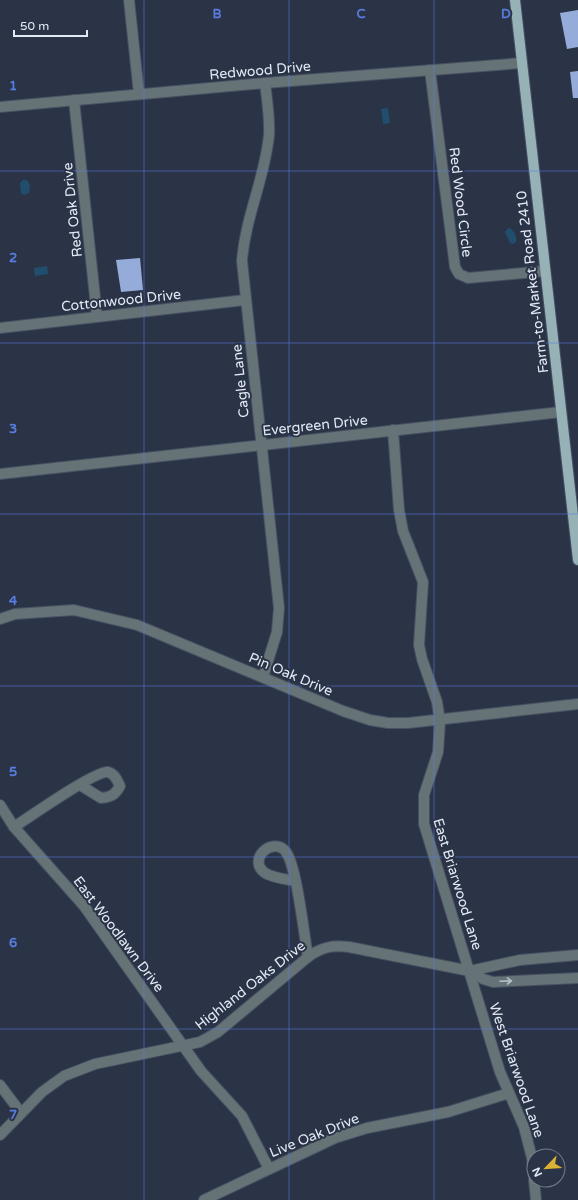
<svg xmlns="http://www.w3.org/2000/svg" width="578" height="1200" font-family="'Varela Round',sans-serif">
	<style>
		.water { fill: #224e6e }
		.building { fill: #95acdb }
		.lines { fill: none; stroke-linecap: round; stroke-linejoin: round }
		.minor-casing { stroke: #485163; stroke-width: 12 }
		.major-casing { stroke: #485163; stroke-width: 12 }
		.minor { stroke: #667376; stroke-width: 10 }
		.major { stroke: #96b2b7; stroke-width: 10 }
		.oneway { stroke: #b7c0c9 }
		.grid { fill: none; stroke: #587de1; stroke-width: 1; stroke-opacity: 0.55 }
		.labels { text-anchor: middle; stroke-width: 4; stroke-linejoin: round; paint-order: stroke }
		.street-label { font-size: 14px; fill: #e3eaf6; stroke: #2b3447 }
		.grid-label { font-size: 13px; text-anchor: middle; font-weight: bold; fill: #587de1; stroke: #2b3447; stroke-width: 4; stroke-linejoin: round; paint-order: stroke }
	</style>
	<rect width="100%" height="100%" fill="#2b3447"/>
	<g class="water">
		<polygon points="388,108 390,123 383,124 381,109"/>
		<polygon points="23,180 27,180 30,185 29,193 24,195 21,193 20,183"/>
		<path d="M508,228c6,1 9,8 8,14l-3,2 -3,-1 -5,-11z"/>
		<polygon points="47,266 48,274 35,276 34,268"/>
	</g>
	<g class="building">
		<polygon points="578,10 578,47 567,49 560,13"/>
		<polygon points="578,71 578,98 573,98 570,72"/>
		<polygon points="140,258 143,290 121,292 116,260"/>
	</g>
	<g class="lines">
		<g class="minor-casing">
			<g id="minor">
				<polyline points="129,0 139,94"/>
				<polyline points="430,70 455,267 459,274 468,278 545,271"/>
				<polyline points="74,100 97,316"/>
				<polyline points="0,107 265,83 522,63"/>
				<polyline points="0,328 245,300"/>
				<polyline points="393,430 399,510 403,531 423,582 419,645 422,659 437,702 440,721 438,752 424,795 424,824 500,1072 524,1127 532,1158 534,1179"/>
				<polyline points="0,474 561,412"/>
				<polyline points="0,619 15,614 74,610 137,625 343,711 370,720 388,723 408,723 578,704"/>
				<path d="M263,677l14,-45 2,-24 -37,-347c3,-43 23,-83 27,-126 1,-17 -2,-35 -4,-52"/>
				<polyline points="0,805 14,827 84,906 201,1071 242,1116 269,1169"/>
				<path d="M14,827c14,-9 82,-57 94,-55 7,2 9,8 12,14 -5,9 -9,11 -19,12l-21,-13"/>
				<path d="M295,881c-9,-2 -22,-3 -30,-8 -19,-14 9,-38 21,-21 11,15 18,83 22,105"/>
				<polyline points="470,971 520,960 578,955"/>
				<polyline points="0,1085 21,1113"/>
				<path d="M0,1135l42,-43 22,-16 31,-12 105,-22 18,-10 90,-75c14,-10 24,-12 41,-10l121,24 13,8 10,3 85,-4"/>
				<polyline points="534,1180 536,1200"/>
				<polyline points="204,1200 335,1138 367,1128 448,1112 509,1093"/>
			</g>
		</g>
		<g class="major-casing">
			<polyline id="major" points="515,0 578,560"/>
		</g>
		<use href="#minor" class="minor"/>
		<use href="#major" class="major"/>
	</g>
	<defs><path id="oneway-shaft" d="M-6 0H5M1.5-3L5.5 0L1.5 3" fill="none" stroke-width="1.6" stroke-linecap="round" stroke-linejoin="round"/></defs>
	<use class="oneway" href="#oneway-shaft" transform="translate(506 981) rotate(-2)"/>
	<path class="grid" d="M144,0v1200M289,0v1200M434,0v1200M0,171h578M0,343h578M0,514h578M0,686h578M0,857h578M0,1029h578"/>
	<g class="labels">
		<g class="street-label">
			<text transform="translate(260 70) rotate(-5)" y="5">Redwood Drive</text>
			<text transform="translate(461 202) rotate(83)" y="5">Red Wood Circle</text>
			<text transform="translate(72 210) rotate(-96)" y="5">Red Oak Drive</text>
			<text transform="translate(532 282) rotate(-97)" y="5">Farm-to-Market Road 2410</text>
			<text transform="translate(121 300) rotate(-6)" y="5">Cottonwood Drive</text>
			<text transform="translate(240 381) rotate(-96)" y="5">Cagle Lane</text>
			<text transform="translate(315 425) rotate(-6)" y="5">Evergreen Drive</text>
			<text transform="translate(291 674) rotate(23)" y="5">Pin Oak Drive</text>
			<text transform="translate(458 884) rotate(73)" y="5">East Briarwood Lane</text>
			<text transform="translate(119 934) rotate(53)" y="5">East Woodlawn Drive</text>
			<text transform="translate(250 985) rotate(-38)" y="5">Highland Oaks Drive</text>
			<text transform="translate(517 1070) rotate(71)" y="5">West Briarwood Lane</text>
			<text transform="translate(314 1135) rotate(-22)" y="5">Live Oak Drive</text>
		</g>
	</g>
	<g class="grid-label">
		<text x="217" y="18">B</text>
		<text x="361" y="18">C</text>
		<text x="506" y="18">D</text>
		<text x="13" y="90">1</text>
		<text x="13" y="262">2</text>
		<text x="13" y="433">3</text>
		<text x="13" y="605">4</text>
		<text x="13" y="776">5</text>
		<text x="13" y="947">6</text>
		<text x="13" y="1119">7</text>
	</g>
	<g transform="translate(546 1168) rotate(245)"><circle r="19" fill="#2b3447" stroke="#757d8d"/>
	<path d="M0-3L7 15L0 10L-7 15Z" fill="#dbb233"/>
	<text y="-6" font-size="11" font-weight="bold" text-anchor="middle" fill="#e3eaf6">N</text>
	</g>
	<path d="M14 30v6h73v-6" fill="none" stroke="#e3eaf6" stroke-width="2"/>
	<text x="20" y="30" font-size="12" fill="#e3eaf6" stroke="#2b3447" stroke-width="3" paint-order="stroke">50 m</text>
</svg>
